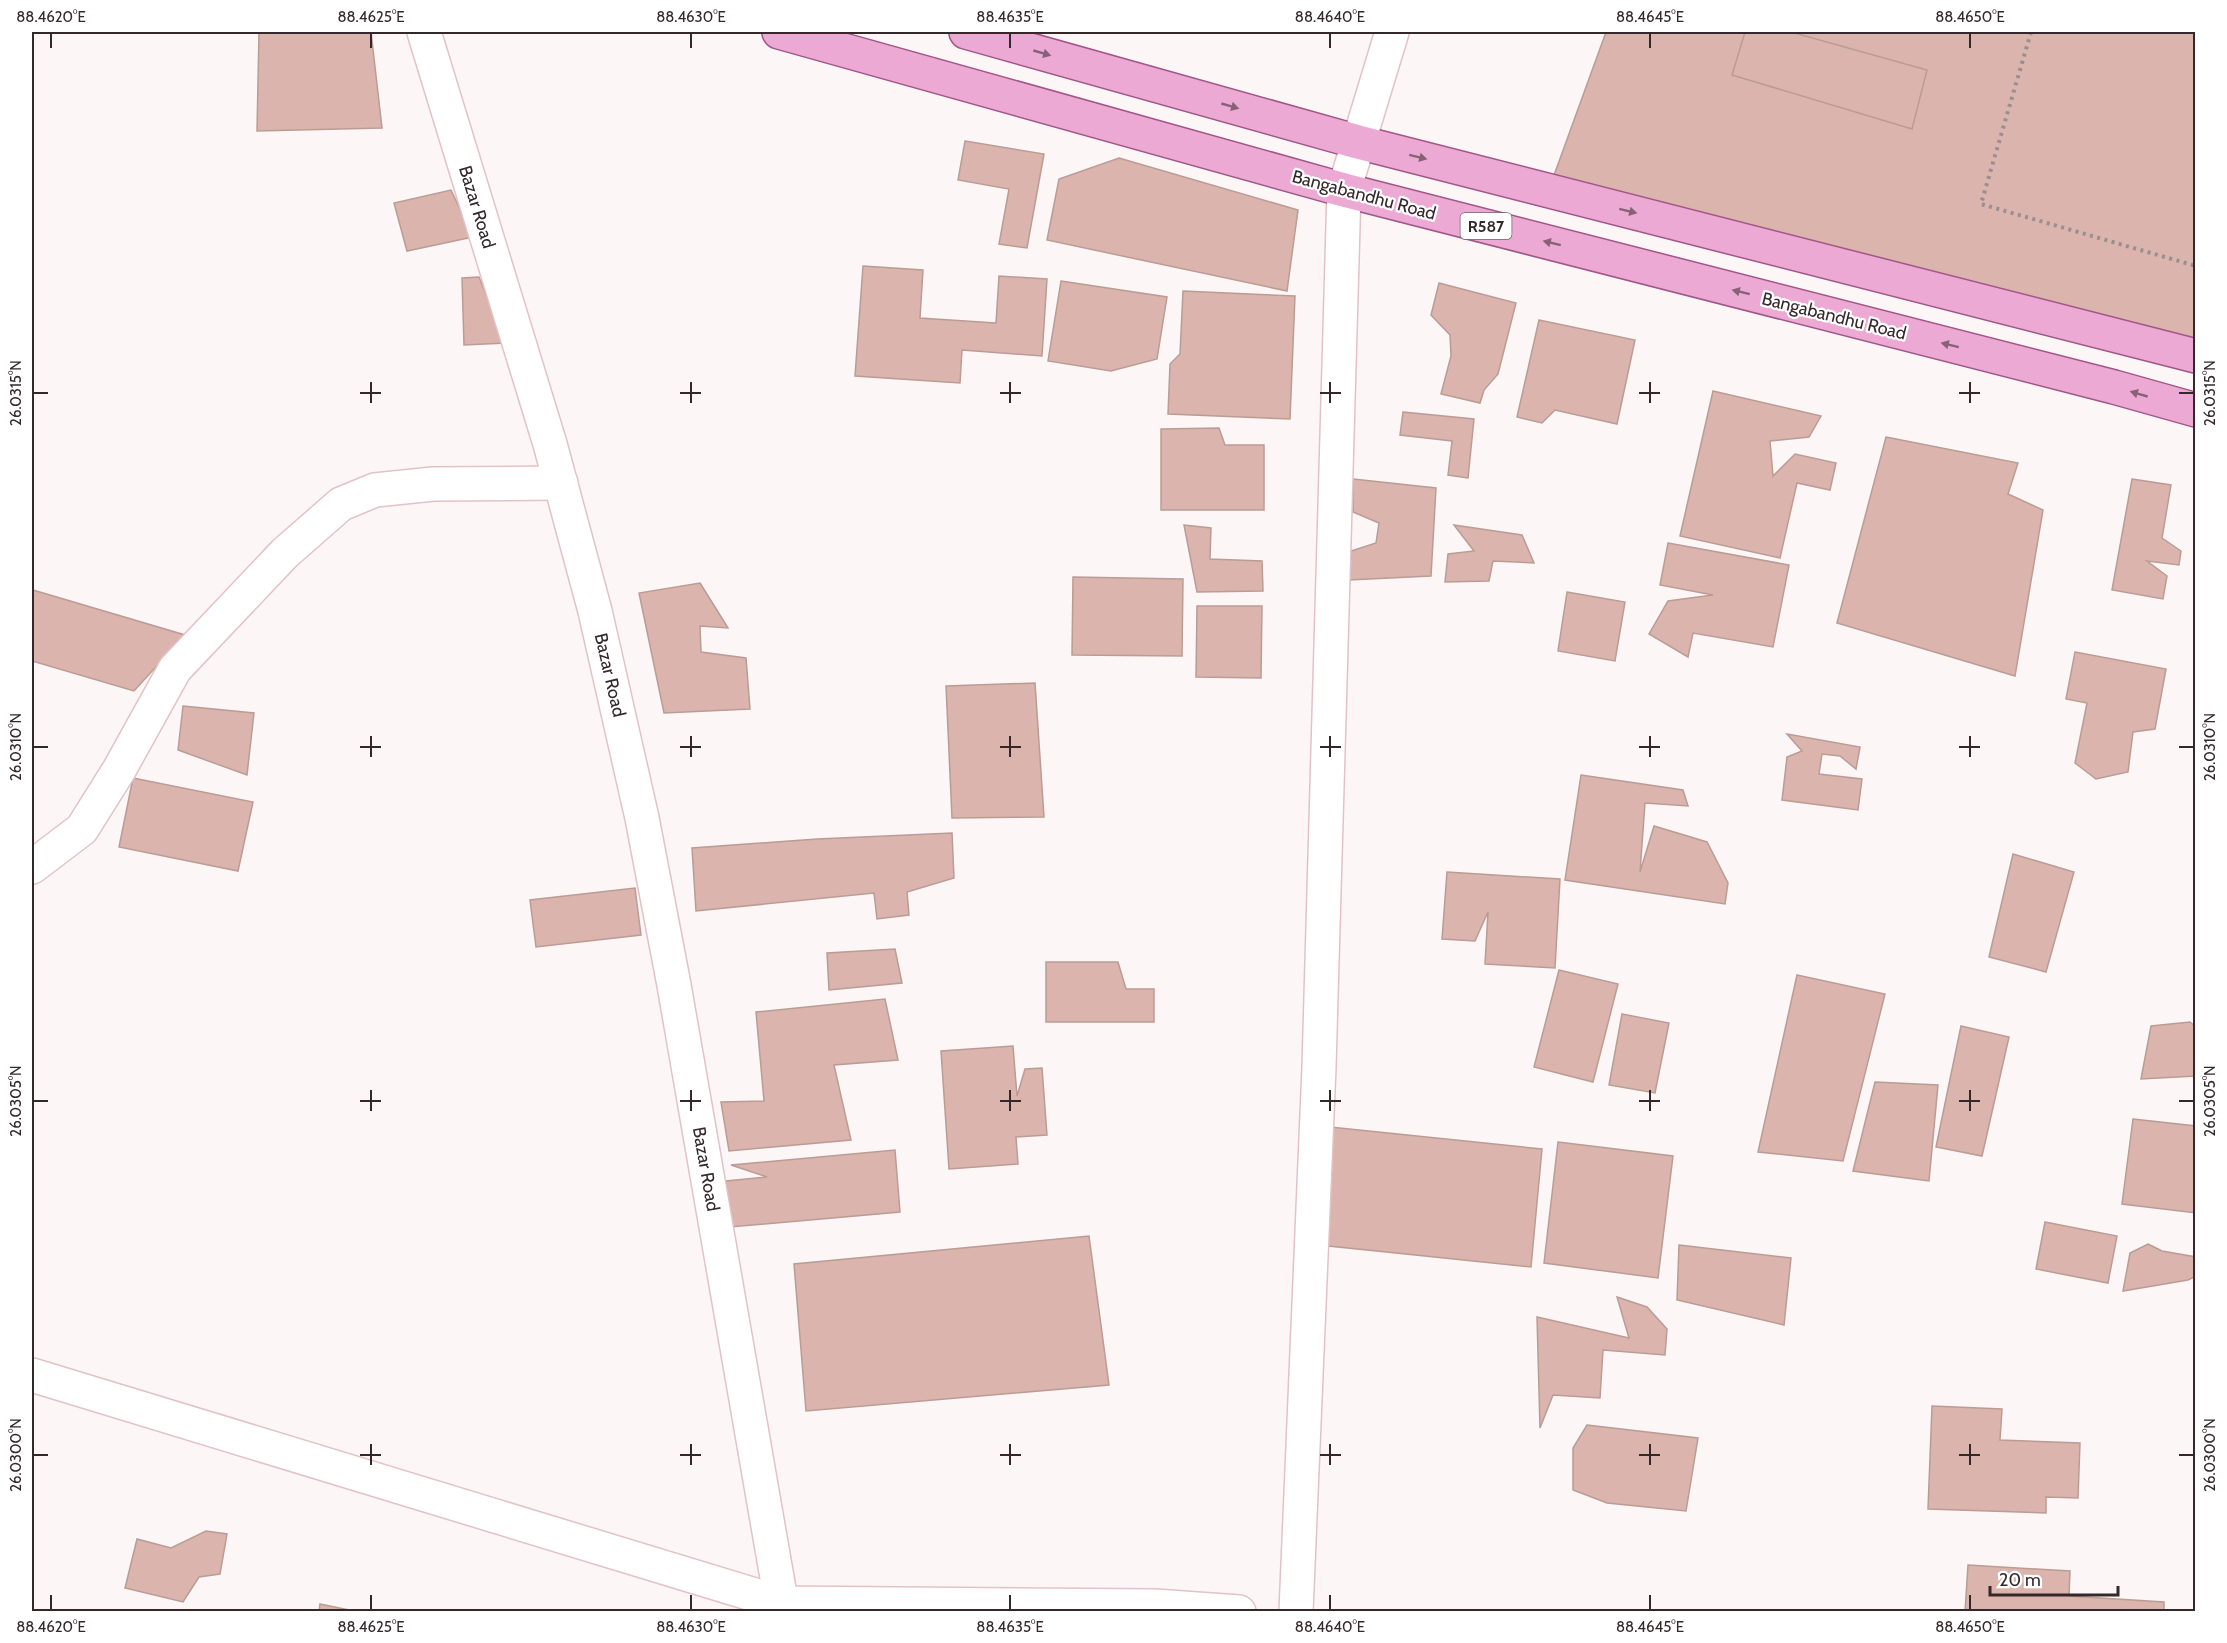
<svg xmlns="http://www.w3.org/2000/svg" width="2227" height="1643" font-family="Cabin,sans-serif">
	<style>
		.building { fill: #dab4ad; stroke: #bb9c95; stroke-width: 1.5 }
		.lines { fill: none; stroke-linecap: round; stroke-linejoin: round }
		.minor-casing { stroke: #e3c2c7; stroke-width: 36 }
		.major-casing { stroke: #a25686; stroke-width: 36 }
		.path { stroke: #998f91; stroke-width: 4; stroke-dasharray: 3 4.5; stroke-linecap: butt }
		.minor { stroke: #fff; stroke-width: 33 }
		.major { stroke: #eba9d4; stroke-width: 33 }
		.oneway { fill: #876277 }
		.ticks { fill: none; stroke: #35282b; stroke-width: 2 }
		.labels { text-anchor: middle; stroke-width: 4.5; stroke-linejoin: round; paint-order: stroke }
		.shield { fill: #fff; stroke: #72686b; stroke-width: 1.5 }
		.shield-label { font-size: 16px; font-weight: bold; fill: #35282b }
		.street-label { font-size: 18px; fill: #35282b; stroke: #fff }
		.neatline { fill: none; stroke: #35282b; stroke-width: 2 }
		.ticks-label { font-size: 15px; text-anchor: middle; fill: #35282b }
	</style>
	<rect width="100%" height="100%" fill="#fdf6f7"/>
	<g class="building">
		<polygon points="259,32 371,32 382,128 257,131"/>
		<polygon points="1606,32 2196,32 2196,353 1553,178"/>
		<polygon points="1745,32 1791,32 1927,70 1912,129 1732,75"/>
		<polygon points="965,141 1044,154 1027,248 999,244 1009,189 958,180"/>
		<polygon points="1119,158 1298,210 1287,291 1047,240 1059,179"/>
		<polygon points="451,190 473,237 407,251 394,203"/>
		<polygon points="863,266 923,270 920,318 996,323 999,276 1047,279 1042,356 962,350 960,383 855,376"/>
		<polygon points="479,277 506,343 464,345 462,278"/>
		<polygon points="1061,281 1167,297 1157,359 1111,371 1048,361"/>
		<polygon points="1439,283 1516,303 1498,374 1484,390 1480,403 1441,394 1451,356 1450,335 1431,315"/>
		<polygon points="1183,291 1295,296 1290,419 1168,414 1170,364 1180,354"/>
		<polygon points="1539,320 1635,340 1617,424 1555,410 1542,423 1517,417"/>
		<polygon points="1713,391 1821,416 1809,437 1770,441 1773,476 1795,454 1836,463 1830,490 1797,483 1780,558 1680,536"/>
		<polygon points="1403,412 1474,419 1468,478 1448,475 1452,441 1400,435"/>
		<polygon points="1219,428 1225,445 1264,445 1264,510 1161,510 1161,429"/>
		<polygon points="1886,437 2018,463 2008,494 2043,510 2015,676 1837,623"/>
		<polygon points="1353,479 1436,488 1431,576 1349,580 1351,551 1376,543 1379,523 1353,512"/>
		<polygon points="2132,479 2171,485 2162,538 2181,551 2179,565 2147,561 2167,576 2163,599 2112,590"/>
		<polygon points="1184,525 1211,528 1210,559 1262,561 1263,591 1197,592"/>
		<polygon points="1454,525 1522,535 1534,563 1493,561 1489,581 1445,582 1448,554 1474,551"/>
		<polygon points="1668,543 1789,565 1773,647 1693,633 1688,657 1649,634 1668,601 1713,595 1660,585"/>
		<polygon points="1073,577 1183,579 1182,656 1072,655"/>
		<polygon points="700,583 728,628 700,626 701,652 746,658 750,709 664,713 639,593"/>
		<polygon points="33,590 185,635 134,691 32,661"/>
		<polygon points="1567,592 1625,602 1615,661 1558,651"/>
		<polygon points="1197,606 1262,606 1261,678 1196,677"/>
		<polygon points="2075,652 2166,669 2155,729 2133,732 2128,772 2096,779 2075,763 2087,703 2066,699"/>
		<polygon points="1035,683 1044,817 952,818 946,686"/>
		<polygon points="183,706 254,713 247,775 178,750"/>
		<polygon points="1787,734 1860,747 1856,769 1840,756 1822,754 1819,774 1862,779 1858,810 1782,800 1787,757 1802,751"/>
		<polygon points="1581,775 1683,790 1688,806 1645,803 1640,872 1654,826 1707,842 1728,883 1725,904 1565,880"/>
		<polygon points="133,778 253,802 238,871 119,847"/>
		<polygon points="952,833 954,878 907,892 909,915 877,919 874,893 696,911 692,848 817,839"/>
		<polygon points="2013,854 2074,872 2046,972 1989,957"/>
		<polygon points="1447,872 1560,879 1555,968 1485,964 1488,912 1475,941 1442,939"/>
		<polygon points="635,888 641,935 536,947 530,900"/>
		<polygon points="895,949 902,983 829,990 827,953"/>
		<polygon points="1046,962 1118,962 1126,989 1154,989 1154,1022 1046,1022"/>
		<polygon points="1559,970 1618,984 1593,1082 1534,1067"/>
		<polygon points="1797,975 1885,994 1843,1161 1758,1152"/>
		<polygon points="885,999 898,1060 834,1065 851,1140 729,1151 721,1102 764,1101 756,1012"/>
		<polygon points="1622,1014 1669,1023 1655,1093 1609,1085"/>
		<polygon points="2190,1022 2196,1027 2196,1076 2141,1079 2151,1026"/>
		<polygon points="1961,1026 2009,1037 1982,1156 1936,1147"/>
		<polygon points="1013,1046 1017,1096 1025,1069 1042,1068 1047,1135 1016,1137 1018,1164 949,1169 941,1051"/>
		<polygon points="1875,1082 1938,1085 1929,1181 1853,1171"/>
		<polygon points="2133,1119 2196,1126 2196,1213 2122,1204"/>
		<polygon points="1330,1127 1542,1149 1531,1267 1319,1245"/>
		<polygon points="1558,1142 1673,1156 1658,1278 1544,1263"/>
		<polygon points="895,1150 900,1212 730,1227 726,1181 767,1177 731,1165"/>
		<polygon points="2045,1222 2117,1236 2108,1283 2036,1269"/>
		<polygon points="1089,1236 1109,1385 806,1411 794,1264"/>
		<polygon points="2148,1244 2162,1251 2196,1257 2196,1276 2188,1280 2123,1291 2130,1253"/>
		<polygon points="1679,1245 1791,1258 1784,1325 1677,1300"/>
		<polygon points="1617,1297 1647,1307 1667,1329 1665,1355 1603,1350 1600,1398 1553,1395 1540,1428 1537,1317 1629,1338"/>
		<polygon points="1932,1406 2002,1409 2000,1440 2080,1443 2078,1498 2046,1497 2046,1513 1928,1509"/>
		<polygon points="1587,1425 1698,1438 1686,1511 1607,1503 1573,1490 1573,1448"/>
		<polygon points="206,1531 227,1534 220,1574 199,1577 183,1602 125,1588 137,1539 171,1548"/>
		<polygon points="1968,1565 2070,1571 2069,1596 2164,1602 2164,1612 1965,1612"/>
		<polygon points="320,1604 359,1612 319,1612"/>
	</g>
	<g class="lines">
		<g class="minor-casing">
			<g id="minor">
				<polyline points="424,32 550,444 595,611 642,818 674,985 783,1612"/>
				<polyline points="32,867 82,829 119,770 175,669 285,553 341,504 375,490 433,484 561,483"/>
				<polyline points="32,1375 781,1603 1155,1606 1239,1612"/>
				<polyline points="1296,1612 1319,1067 1344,190 1392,32"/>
			</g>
		</g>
		<g class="major-casing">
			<g id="major">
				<polyline points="779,32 1344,190 2114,387 2196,410"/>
				<polyline points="966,32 1358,142 2196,356"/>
			</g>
		</g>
		<polyline class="path" points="2031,32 1981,204 2196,266"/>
		<use href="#minor" class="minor"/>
		<use href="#major" class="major"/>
	</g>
	<defs><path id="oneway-solid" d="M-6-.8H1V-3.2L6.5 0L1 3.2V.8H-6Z" transform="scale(1.5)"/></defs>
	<g class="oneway">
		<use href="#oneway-solid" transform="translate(1042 53) rotate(16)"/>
		<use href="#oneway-solid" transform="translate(1230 106) rotate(16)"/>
		<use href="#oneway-solid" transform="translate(1418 157) rotate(14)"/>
		<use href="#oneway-solid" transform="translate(1628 211) rotate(14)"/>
		<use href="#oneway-solid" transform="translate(1552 243) rotate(-166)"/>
		<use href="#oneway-solid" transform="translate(1741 292) rotate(-166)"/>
		<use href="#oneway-solid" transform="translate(1950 345) rotate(-166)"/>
		<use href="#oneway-solid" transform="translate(2139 394) rotate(-164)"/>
	</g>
	<path class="ticks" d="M51,33v15M371,33v15M691,33v15M1010,33v15M1330,33v15M1650,33v15M1970,33v15M371,382v21M691,382v21M1010,382v21M1330,382v21M1650,382v21M1970,382v21M33,393h15M360,393h21M680,393h21M1000,393h21M1320,393h21M1639,393h21M1959,393h21M2179,393h15M371,736v21M691,736v21M1010,736v21M1330,736v21M1650,736v21M1970,736v21M33,747h15M360,747h21M680,747h21M1000,747h21M1320,747h21M1639,747h21M1959,747h21M2179,747h15M371,1090v21M691,1090v21M1010,1090v21M1330,1090v21M1650,1090v21M1970,1090v21M33,1101h15M360,1101h21M680,1101h21M1000,1101h21M1320,1101h21M1639,1101h21M1959,1101h21M2179,1101h15M371,1444v21M691,1444v21M1010,1444v21M1330,1444v21M1650,1444v21M1970,1444v21M33,1455h15M360,1455h21M680,1455h21M1000,1455h21M1320,1455h21M1639,1455h21M1959,1455h21M2179,1455h15M51,1595v15M371,1595v15M691,1595v15M1010,1595v15M1330,1595v15M1650,1595v15M1970,1595v15"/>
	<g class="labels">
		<rect class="shield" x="1460.5" y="213" width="51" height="26" rx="4.5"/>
		<g class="shield-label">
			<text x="1486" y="232">R587</text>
		</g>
		<g class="street-label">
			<text transform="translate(1364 195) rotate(15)" y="6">Bangabandhu Road</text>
			<text transform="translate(477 207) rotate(73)" y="6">Bazar Road</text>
			<text transform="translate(1834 316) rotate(14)" y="6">Bangabandhu Road</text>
			<text transform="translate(610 675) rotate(77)" y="6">Bazar Road</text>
			<text transform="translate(706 1169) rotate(80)" y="6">Bazar Road</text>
		</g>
	</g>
	<rect width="2227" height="1643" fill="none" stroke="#ffffff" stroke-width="66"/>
	<path d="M1990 1586v9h128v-9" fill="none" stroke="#35282b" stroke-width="3"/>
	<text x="1999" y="1586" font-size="18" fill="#35282b" stroke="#ffffff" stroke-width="4.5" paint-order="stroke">20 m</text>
	<rect x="33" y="33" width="2161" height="1577" class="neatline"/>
	<g class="ticks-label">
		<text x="51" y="22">88.4620°E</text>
		<text x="371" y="22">88.4625°E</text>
		<text x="691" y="22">88.4630°E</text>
		<text x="1010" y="22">88.4635°E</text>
		<text x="1330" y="22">88.4640°E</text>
		<text x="1650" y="22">88.4645°E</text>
		<text x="1970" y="22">88.4650°E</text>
		<text transform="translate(16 393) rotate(-90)" y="5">26.0315°N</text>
		<text transform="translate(2210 393) rotate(-90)" y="5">26.0315°N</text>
		<text transform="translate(16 747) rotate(-90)" y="5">26.0310°N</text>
		<text transform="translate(2210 747) rotate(-90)" y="5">26.0310°N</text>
		<text transform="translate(16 1101) rotate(-90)" y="5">26.0305°N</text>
		<text transform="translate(2210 1101) rotate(-90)" y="5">26.0305°N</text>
		<text transform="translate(16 1455) rotate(-90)" y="5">26.0300°N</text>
		<text transform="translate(2210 1455) rotate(-90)" y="5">26.0300°N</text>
		<text x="51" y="1632">88.4620°E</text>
		<text x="371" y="1632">88.4625°E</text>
		<text x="691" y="1632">88.4630°E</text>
		<text x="1010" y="1632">88.4635°E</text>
		<text x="1330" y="1632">88.4640°E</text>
		<text x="1650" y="1632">88.4645°E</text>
		<text x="1970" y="1632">88.4650°E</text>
	</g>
</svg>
